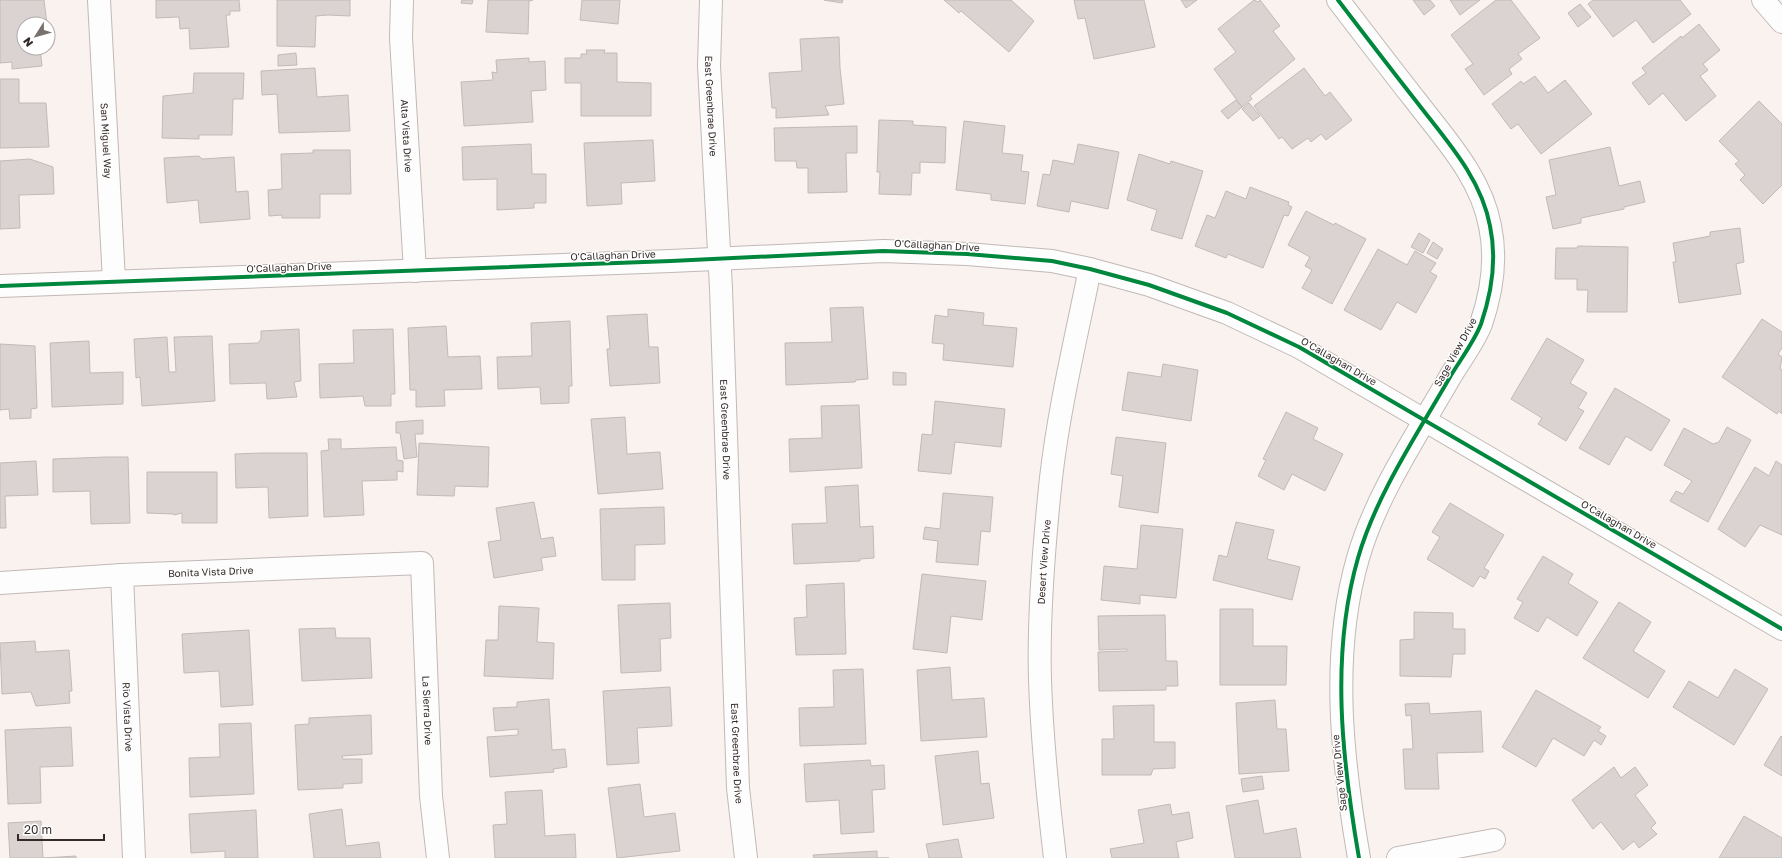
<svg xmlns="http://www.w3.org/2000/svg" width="1782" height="858" font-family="'Golos Text',sans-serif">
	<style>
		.building { fill: #dbd3d1; stroke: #c2bab8 }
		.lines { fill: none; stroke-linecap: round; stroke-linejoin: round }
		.street-casing { stroke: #c1b9b6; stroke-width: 24 }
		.secondary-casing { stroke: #c1b9b6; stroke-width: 24 }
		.street { stroke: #fefdfd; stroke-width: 22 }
		.secondary { stroke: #fefdfd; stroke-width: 22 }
		.cycleway-casing { stroke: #fff; stroke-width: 6 }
		.cycleway { stroke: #00873e; stroke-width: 4 }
		.labels { text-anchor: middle; stroke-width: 3; stroke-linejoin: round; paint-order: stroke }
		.street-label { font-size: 10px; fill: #332b28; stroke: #fff }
	</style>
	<rect width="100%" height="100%" fill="#faf2ef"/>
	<g class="building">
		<polygon points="0,0 44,0 47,24 24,24 24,48 40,48 42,66 12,69 12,62 0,63"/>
		<polygon points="156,0 239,0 240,11 230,11 230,15 226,15 229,47 190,49 189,28 180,29 179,17 156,18"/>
		<polygon points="277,0 350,0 350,16 328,15 316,16 315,47 277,46"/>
		<polygon points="462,0 473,0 472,4 461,3"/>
		<polygon points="488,0 533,0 529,1 528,34 486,32"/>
		<polygon points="582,0 620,0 618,24 580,20"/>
		<polygon points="824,0 843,0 842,3"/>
		<polygon points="944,0 1011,0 1034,21 1009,52 961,11 959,13"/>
		<polygon points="1074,0 1144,0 1155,47 1094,59 1085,18 1078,19"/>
		<polygon points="1181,0 1197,0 1186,8"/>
		<polygon points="1254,0 1258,2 1260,0 1280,26 1273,31 1295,59 1250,96 1252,99 1242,107 1214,69 1236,52 1218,29"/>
		<polygon points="1413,0 1430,0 1435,6 1424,15"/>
		<polygon points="1450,0 1480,0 1460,15"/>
		<polygon points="1496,0 1511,0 1540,38 1518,54 1522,59 1509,69 1512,74 1484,95 1465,69 1473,64 1451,35"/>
		<polygon points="1593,0 1680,0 1691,14 1653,43 1636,20 1613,37 1588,4"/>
		<polygon points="1580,4 1591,17 1578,27 1568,13"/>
		<polygon points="1699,24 1720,50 1703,64 1708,70 1700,76 1716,96 1686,121 1663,93 1649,105 1632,83 1646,73 1642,68 1681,36 1682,38"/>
		<polygon points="839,37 840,68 844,104 825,106 829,115 776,118 776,108 772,108 769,73 802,71 800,39"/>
		<polygon points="586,50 605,50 604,53 617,53 617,82 651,83 651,116 581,116 581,83 565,83 565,58 581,58 581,54 587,54"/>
		<polygon points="296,53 297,65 278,66 278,55"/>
		<polygon points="529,58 529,62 545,61 546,90 531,91 533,122 464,126 461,82 493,80 492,72 497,73 496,60"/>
		<polygon points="315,68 317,97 348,95 350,131 279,133 277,94 262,95 261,71"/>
		<polygon points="1304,68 1325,96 1330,92 1352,120 1326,140 1321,134 1311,142 1308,138 1292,149 1282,137 1279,139 1254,106"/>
		<polygon points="194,73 244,73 243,99 233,99 232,135 199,135 199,139 162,138 163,96 193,93"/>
		<polygon points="1535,76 1548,93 1565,80 1592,114 1541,154 1518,124 1511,129 1492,104 1521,81 1523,84"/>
		<polygon points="0,79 19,79 19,103 46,103 49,147 0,148"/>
		<polygon points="1236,100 1242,107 1228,119 1221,111"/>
		<polygon points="1759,101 1782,124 1782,185 1763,204 1740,180 1745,175 1735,164 1739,161 1719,141"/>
		<polygon points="1249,103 1260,116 1253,121 1242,109"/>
		<polygon points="879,120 913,121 913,125 946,127 945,163 920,162 920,173 912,173 911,195 879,194 880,172 877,172"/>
		<polygon points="964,121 1005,126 1002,153 1023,155 1021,171 1029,172 1025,204 991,200 991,194 956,190"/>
		<polygon points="857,126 857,153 846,153 847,192 808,193 808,168 797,168 796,161 775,161 774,128"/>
		<polygon points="653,140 655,181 621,183 622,204 587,206 584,143"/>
		<polygon points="531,144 532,174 546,174 546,203 534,203 534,208 497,210 497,179 463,180 462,147"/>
		<polygon points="1078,144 1119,152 1108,209 1071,201 1069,212 1037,206 1043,174 1050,175 1053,160 1074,164"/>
		<polygon points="1610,147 1619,186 1640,181 1645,202 1624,207 1624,209 1581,218 1581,223 1553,229 1546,197 1556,195 1549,160"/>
		<polygon points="313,150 350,150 351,194 320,194 320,218 282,218 282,215 269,216 268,190 282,189 281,154 313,153"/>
		<polygon points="1139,154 1170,164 1171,161 1203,171 1182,239 1151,230 1157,210 1127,200"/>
		<polygon points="199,156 202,159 234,157 236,192 248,191 250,219 200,223 198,200 167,203 164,158"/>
		<polygon points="30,159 53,167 54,194 19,195 20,228 0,229 0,161"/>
		<polygon points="1250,187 1289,202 1288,205 1292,207 1288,216 1284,215 1263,268 1228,254 1226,258 1195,246 1207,215 1215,218 1226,191 1246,199"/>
		<polygon points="1306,211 1334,225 1335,223 1366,239 1332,304 1302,288 1312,270 1305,266 1310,257 1288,245"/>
		<polygon points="1740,228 1744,262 1736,264 1741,294 1679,303 1673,262 1676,262 1673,243 1710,236 1710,232"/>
		<polygon points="1419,233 1430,240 1423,253 1411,247"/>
		<polygon points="1433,242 1443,249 1437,259 1427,253"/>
		<polygon points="1578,246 1628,247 1627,312 1587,312 1588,290 1577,290 1577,279 1555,279 1556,248 1577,248"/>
		<polygon points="1378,249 1407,265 1415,251 1436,263 1430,272 1437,276 1416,313 1397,302 1381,330 1344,310"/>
		<polygon points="863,307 868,379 856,380 855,382 786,385 785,343 832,342 830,308"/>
		<polygon points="948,309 984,313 983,325 1017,328 1013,367 943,360 944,344 932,343 935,315 948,317"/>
		<polygon points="647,314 649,347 658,347 660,383 610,386 607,349 610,349 607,316"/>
		<polygon points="1762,319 1782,332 1782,348 1778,354 1782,357 1780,369 1782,370 1782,414 1779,411 1777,414 1722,377"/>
		<polygon points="570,321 572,386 569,386 569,403 541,404 540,387 498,389 497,357 532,356 531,323"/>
		<polygon points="446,326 448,357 480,356 482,389 444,390 445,406 416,407 416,390 410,390 408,328"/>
		<polygon points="299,329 301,381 294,382 297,397 267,399 266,383 230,384 229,344 258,343 261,339 261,331"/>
		<polygon points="393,329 395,394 391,394 391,406 365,406 363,396 320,398 319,364 354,363 353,330"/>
		<polygon points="212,336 215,401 142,406 140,377 136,378 134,339 167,337 169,372 176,372 174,337"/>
		<polygon points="1547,338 1584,360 1570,383 1587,393 1578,408 1584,411 1566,441 1538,424 1542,418 1511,399"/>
		<polygon points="89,341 90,373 123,372 123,404 52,407 50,343"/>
		<polygon points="0,344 35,346 37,408 31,409 31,418 10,419 9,409 0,410"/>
		<polygon points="1163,364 1198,370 1191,421 1122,410 1128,372 1161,377"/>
		<polygon points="893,372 906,373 906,385 893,385"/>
		<polygon points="1615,388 1670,420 1651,451 1626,436 1609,465 1579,448"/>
		<polygon points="935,401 1005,409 1001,447 955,442 951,474 918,471 922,434 932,435"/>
		<polygon points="859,405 862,468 790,472 789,439 822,438 821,406"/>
		<polygon points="1286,412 1318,428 1313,439 1343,454 1325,491 1292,474 1284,490 1258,476 1266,460 1263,459"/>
		<polygon points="625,417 627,454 660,452 663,489 598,494 591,419"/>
		<polygon points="423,420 423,434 415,434 417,457 404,459 400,433 396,433 396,422"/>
		<polygon points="1727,427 1751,440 1708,522 1670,501 1676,491 1683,494 1692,481 1664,465 1684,428 1713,444 1719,442"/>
		<polygon points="1116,437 1166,443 1158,513 1119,507 1123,476 1111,474"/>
		<polygon points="328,439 341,439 341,449 396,447 397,460 403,461 403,472 397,471 397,480 362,481 364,515 324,517 321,451 329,450"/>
		<polygon points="419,443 489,447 488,487 455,486 454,496 417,495"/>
		<polygon points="261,453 307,453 308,516 269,518 268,487 236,488 235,454"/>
		<polygon points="107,457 128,457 130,523 91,524 90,491 53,492 53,459"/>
		<polygon points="36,461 38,495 5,496 6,528 0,528 0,463"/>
		<polygon points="1776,461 1782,465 1782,535 1760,525 1745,547 1718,529 1755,467 1769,476"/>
		<polygon points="147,472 217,472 217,523 182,523 182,513 174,515 174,514 147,513"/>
		<polygon points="858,485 860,527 873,526 874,558 860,559 860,561 794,564 792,524 827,523 825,487"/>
		<polygon points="943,493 993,497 990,532 981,531 978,565 936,562 938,541 923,539 925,527 940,529"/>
		<polygon points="534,502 541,539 553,537 556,556 541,558 543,570 494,578 488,542 501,540 496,508"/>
		<polygon points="1450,503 1504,535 1484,568 1489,571 1485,579 1480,576 1473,587 1427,559 1440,537 1432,532"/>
		<polygon points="664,507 665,544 635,545 635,580 602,580 600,509"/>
		<polygon points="1236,522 1274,530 1267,559 1300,567 1292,600 1213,580 1219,555 1227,557"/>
		<polygon points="1141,525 1183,529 1176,598 1140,595 1140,604 1101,600 1104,566 1137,569"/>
		<polygon points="1543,556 1573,574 1568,583 1598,602 1577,636 1547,617 1538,632 1514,618 1523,602 1517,599"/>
		<polygon points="922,574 986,581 982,620 951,616 947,653 913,649"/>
		<polygon points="844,583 846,654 796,655 794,618 807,617 806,585"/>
		<polygon points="1619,602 1651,622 1633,651 1665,671 1648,698 1583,658"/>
		<polygon points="670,603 671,638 660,639 661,671 621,673 618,605"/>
		<polygon points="499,606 539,608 537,642 554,643 553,679 484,676 486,640 498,640"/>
		<polygon points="1220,609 1253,609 1253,646 1287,646 1286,685 1220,685"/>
		<polygon points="1414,612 1453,613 1453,629 1465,629 1465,654 1453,654 1451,677 1400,676 1400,640 1414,639"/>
		<polygon points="1165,615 1166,661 1177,661 1178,686 1166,686 1166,690 1099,691 1098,652 1127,651 1127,649 1099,650 1098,616"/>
		<polygon points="335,628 336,638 370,638 372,678 302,681 299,629"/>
		<polygon points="249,630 253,705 221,707 219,671 184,673 182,634"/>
		<polygon points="35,641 36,652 69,650 72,691 69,691 70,703 36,706 31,692 2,694 0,643"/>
		<polygon points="950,667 952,700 984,698 987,737 921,741 917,670"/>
		<polygon points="863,669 866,744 800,746 799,708 834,707 833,670"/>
		<polygon points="1735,669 1768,689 1734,745 1673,707 1689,681 1718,698"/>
		<polygon points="670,687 672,726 637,728 639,763 607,765 603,691"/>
		<polygon points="1536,690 1601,727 1598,731 1606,736 1601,745 1594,740 1584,756 1553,738 1536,767 1502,747"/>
		<polygon points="549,699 552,750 565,749 567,767 553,769 554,772 490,777 487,737 518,735 518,729 495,731 493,708 517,707 517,702"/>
		<polygon points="1275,700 1277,729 1286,729 1289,771 1239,774 1236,703"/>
		<polygon points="1429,703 1430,714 1481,711 1483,752 1437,753 1439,789 1405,789 1403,749 1413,749 1411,715 1406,716 1405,704"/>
		<polygon points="1154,705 1154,742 1175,742 1175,768 1153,769 1151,775 1102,775 1102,739 1114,739 1113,706"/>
		<polygon points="371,715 372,754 342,756 343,759 362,759 362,783 343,784 343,788 298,790 295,725 309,724 309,718"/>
		<polygon points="251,723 254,794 190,797 189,758 220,757 219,724"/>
		<polygon points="71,727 73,766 40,767 41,803 8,804 5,730"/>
		<polygon points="1781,736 1782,737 1782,776 1764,765"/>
		<polygon points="978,751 981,784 989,783 994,818 943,825 935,756"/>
		<polygon points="870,760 871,766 884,765 885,789 872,790 874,832 841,834 839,800 806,802 804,764"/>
		<polygon points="1614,767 1621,778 1635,767 1648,785 1635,795 1656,823 1651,828 1657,834 1639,848 1634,841 1623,850 1601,822 1593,829 1572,800"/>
		<polygon points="1262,776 1264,789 1243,792 1241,779"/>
		<polygon points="640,784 644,817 675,813 680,851 617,858 608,788"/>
		<polygon points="542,790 545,836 575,834 576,858 495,858 493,825 507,824 505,792"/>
		<polygon points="1258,800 1264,834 1296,828 1301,858 1235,858 1226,806"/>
		<polygon points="1170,804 1172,815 1189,812 1193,838 1176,842 1179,858 1112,858 1110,849 1144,843 1138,810"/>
		<polygon points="342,809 346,846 379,842 381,858 314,858 309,814"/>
		<polygon points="256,810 258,858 225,858 225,851 191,853 189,814"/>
		<polygon points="1744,816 1782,838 1782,858 1719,858"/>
		<polygon points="41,821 43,858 76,856 76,858 10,858 8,823"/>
		<polygon points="958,839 962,858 929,858 926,844"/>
		<polygon points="877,851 877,858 889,858 814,858 813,855"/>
	</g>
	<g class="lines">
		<g class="street-casing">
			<g id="street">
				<path id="s1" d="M99,0l15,281"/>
				<path id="s2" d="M402,0l-1,38 14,233"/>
				<path d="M1338,0c26,34 52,68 78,101 29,38 65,76 74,125 7,33 2,66 -9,98 -7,18 -21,36 -31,53 -32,56 -74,118 -92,181 -28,97 -16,202 1,300"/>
				<polyline points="1763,0 1782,22"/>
				<path id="s3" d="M122,575l12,283"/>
				<path id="s4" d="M0,583l122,-8 300,-12 9,233 7,62"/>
				<path id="s5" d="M1055,858c-7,-59 -13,-118 -15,-178 -2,-67 4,-136 11,-202 8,-70 25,-140 39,-209"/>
				<polyline points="1398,858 1494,840"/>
			</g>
		</g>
		<g class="secondary-casing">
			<g id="secondary">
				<path id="s6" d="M711,0l-2,66 12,222 17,500 8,70"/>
				<polyline points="0,286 671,261 883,251 967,254 1052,261 1090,269 1149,285 1227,313 1299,347 1782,629"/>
			</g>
		</g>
		<use href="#street" class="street"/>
		<use href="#secondary" class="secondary"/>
		<g class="cycleway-casing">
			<g id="cycleway">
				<path d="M1338,0c26,34 52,68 78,101 29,38 65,76 74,125 7,33 2,66 -9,98 -7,18 -21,36 -31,53 -32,56 -74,118 -92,181 -28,97 -16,202 1,300"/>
				<polyline points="0,286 671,261 883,251 967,254 1052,261 1090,269 1149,285 1227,313 1299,347 1782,629"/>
			</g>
		</g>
		<use href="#cycleway" class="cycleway"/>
	</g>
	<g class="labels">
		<g class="street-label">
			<text dy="4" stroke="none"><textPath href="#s6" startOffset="106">East Greenbrae Drive</textPath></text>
			<text dy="4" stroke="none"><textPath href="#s2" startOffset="136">Alta Vista Drive</textPath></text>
			<text dy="4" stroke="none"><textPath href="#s1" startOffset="141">San Miguel Way</textPath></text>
			<text transform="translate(937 245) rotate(3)" y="4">O'Callaghan Drive</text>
			<text transform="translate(613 255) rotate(-2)" y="4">O'Callaghan Drive</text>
			<text transform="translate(289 267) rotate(-2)" y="4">O'Callaghan Drive</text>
			<text transform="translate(1455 352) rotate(-61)" y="4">Sage View Drive</text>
			<text transform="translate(1339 361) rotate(30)" y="4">O'Callaghan Drive</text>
			<text dy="4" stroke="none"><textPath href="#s6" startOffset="430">East Greenbrae Drive</textPath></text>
			<text transform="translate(1619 524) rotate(30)" y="4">O'Callaghan Drive</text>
			<text dy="4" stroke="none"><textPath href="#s5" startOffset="297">Desert View Drive</textPath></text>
			<text dy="4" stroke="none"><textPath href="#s4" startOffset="211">Bonita Vista Drive</textPath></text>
			<text dy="4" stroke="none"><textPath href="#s4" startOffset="570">La Sierra Drive</textPath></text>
			<text dy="4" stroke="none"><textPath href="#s3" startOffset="142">Rio Vista Drive</textPath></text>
			<text dy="4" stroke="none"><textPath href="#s6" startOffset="754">East Greenbrae Drive</textPath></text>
			<text transform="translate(1339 773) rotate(-96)" y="4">Sage View Drive</text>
		</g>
	</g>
	<g transform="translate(36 36) rotate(233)"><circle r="19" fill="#ffffff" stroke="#adaaa9"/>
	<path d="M0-3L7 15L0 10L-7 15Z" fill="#79716e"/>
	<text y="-6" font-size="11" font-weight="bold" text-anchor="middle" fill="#332b28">N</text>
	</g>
	<path d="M18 834v6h86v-6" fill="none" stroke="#332b28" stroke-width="2"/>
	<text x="24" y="834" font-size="12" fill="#332b28" stroke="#ffffff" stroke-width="3" paint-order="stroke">20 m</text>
</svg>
